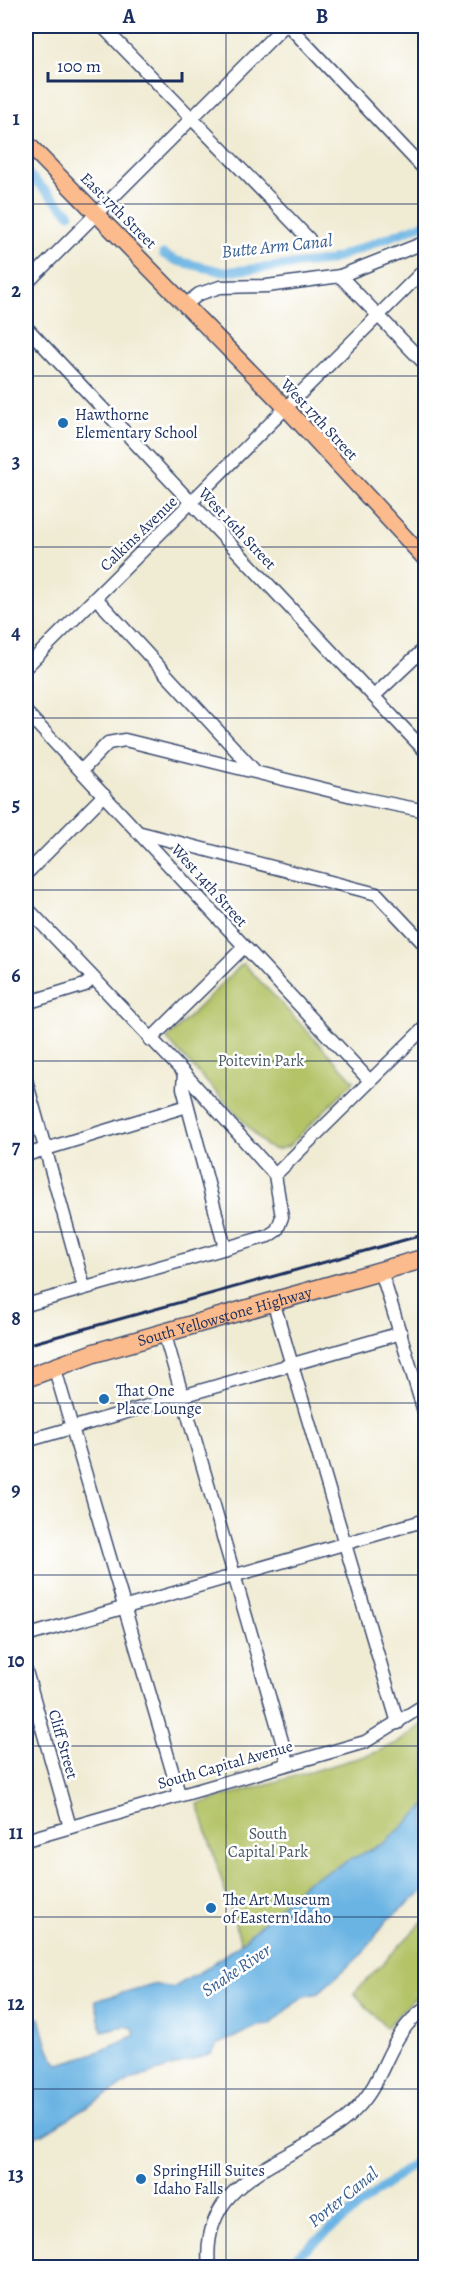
<svg xmlns="http://www.w3.org/2000/svg" width="451" height="2293" font-family="Alegreya,serif">
	<style>
		.green { fill: #b3c366; stroke: #677962; stroke-width: 1.5 }
		.water { fill: #6bb4e3; stroke: #4372a0; stroke-width: 1.5 }
		.lines { fill: none; stroke-linecap: round; stroke-linejoin: round }
		.canal { stroke: #6bb4e3; stroke-width: 9 }
		.minor-casing { stroke: #3b4b70; stroke-width: 15 }
		.major-casing { stroke: #3b4b70; stroke-width: 18 }
		.highway-casing { stroke: #3b4b70; stroke-width: 21 }
		.minor { stroke: #fff; stroke-width: 12 }
		.major { stroke: #fbbb8c; stroke-width: 15 }
		.highway { stroke: #fbbb8c; stroke-width: 18 }
		.rail { stroke: #1b2f5e; stroke-width: 3 }
		.grid { fill: none; stroke: #1b2f5e; stroke-width: 1.5; stroke-opacity: 0.55 }
		.poi-dot { fill: #1f6fb2; stroke: #fff; stroke-width: 2 }
		.labels { text-anchor: middle; stroke-width: 5; stroke-linejoin: round; paint-order: stroke }
		.street-label { font-size: 16px; fill: #1b2f5e; stroke: #fff }
		.poi-label { font-size: 16px; fill: #1b2f5e; stroke: #fff; text-anchor: start }
		.park-label { font-size: 16px; fill: #495b60; stroke: #fff }
		.water-label { font-size: 18px; font-style: italic; fill: #375e8d; stroke: #fff }
		.neatline { fill: none; stroke: #1b2f5e; stroke-width: 2 }
		.grid-label { font-size: 20px; text-anchor: middle; font-weight: bold; fill: #1b2f5e }
	</style>
	<rect width="100%" height="100%" fill="#fff"/>
	<filter id="ink" filterUnits="userSpaceOnUse"><feTurbulence type="fractalNoise" baseFrequency=".0167" numOctaves="2"/><feDisplacementMap in="SourceGraphic" scale="12" xChannelSelector="R" yChannelSelector="G"/><feConvolveMatrix kernelMatrix="1 2 1 2 8 2 1 2 1" color-interpolation-filters="sRGB"/></filter>
	<filter id="wash" filterUnits="userSpaceOnUse"><feTurbulence type="fractalNoise" baseFrequency=".008" numOctaves="4" result="noise"/><feDisplacementMap in="SourceGraphic" scale="24" xChannelSelector="R" yChannelSelector="G"/><feGaussianBlur stdDeviation="1.35" result="paint"/><feColorMatrix in="noise" values="0 0 0 0 0 0 0 0 0 0 0 0 0 0 0 0 0 1.4 0 .05"/><feComposite in="paint" operator="in"/></filter>
	<g filter="url(#wash)">
		<rect width="100%" height="100%" fill="#f0ebd3"/>
		<g class="green">
			<polygon points="243,963 354,1081 289,1146 276,1150 266,1146 167,1039"/>
			<polygon points="425,1722 425,1806 386,1842 306,1882 241,1943 198,1804 372,1754 399,1742"/>
			<polygon points="425,1919 425,1992 410,2002 386,2028 354,1993"/>
		</g>
		<path class="water" d="M425,1806v84l-39,31 -23,32 -45,40 -16,4 -32,28 -12,1 -41,19 -6,9 -80,26 -88,54 -17,5v-65l10,-10 -4,-8 -6,3v-49l5,-1 3,10 6,-1c4,14 8,37 19,46 27,-8 52,-15 76,-29l-2,-7 -8,-2 -23,5 -7,-30 58,-17 20,4 35,-21 33,-24 65,-61 80,-40z"/>
		<g class="lines">
			<g class="canal">
				<polyline points="26,172 70,214"/>
				<polyline points="163,254 177,261 224,272 328,261 426,223"/>
				<polyline points="282,2268 426,2153"/>
			</g>
		</g>
	</g>
	<g filter="url(#ink)">
		<g class="lines">
			<g class="minor-casing">
				<g id="minor">
					<polyline points="102,26 309,239"/>
					<polyline points="289,26 426,171"/>
					<polyline points="340,276 426,365"/>
					<polyline points="26,284 284,26"/>
					<polyline points="186,304 199,294 220,287 267,286 340,276 426,242"/>
					<polyline points="26,327 426,752"/>
					<polyline points="96,598 254,770"/>
					<polyline points="26,667 426,268"/>
					<polyline points="374,696 426,647"/>
					<polyline points="26,712 370,1081"/>
					<polyline points="82,770 108,743 125,740 356,797 426,811"/>
					<polyline points="141,833 377,894 426,946"/>
					<polyline points="26,874 104,795"/>
					<polyline points="26,907 184,1073 275,1175 282,1217 277,1230 268,1236 26,1305"/>
					<polyline points="26,1003 85,985 93,978"/>
					<polyline points="150,1040 244,947"/>
					<polyline points="184,1073 183,1088 225,1248"/>
					<polyline points="26,1080 84,1287"/>
					<polyline points="26,1155 187,1106"/>
					<polyline points="275,1175 426,1026"/>
					<polyline points="381,1271 426,1418"/>
					<polyline points="273,1301 398,1723"/>
					<polyline points="164,1332 288,1762"/>
					<polyline points="54,1366 179,1794"/>
					<polyline points="26,1441 401,1333"/>
					<polyline points="26,1636 426,1520"/>
					<polyline points="26,1671 70,1827"/>
					<polyline points="26,1840 365,1742 426,1704"/>
					<path d="M209,2268c-11,-101 100,-105 151,-163 27,-30 29,-73 66,-97"/>
				</g>
			</g>
			<g class="major-casing">
				<polyline id="major" points="26,142 286,408 426,560"/>
			</g>
			<g class="highway-casing">
				<g id="highway">
					<path id="s1" d="M26,1378l68,-25 332,-95"/>
				</g>
			</g>
			<use href="#minor" class="minor"/>
			<use href="#major" class="major"/>
			<use href="#highway" class="highway"/>
			<polyline class="rail" points="26,1345 426,1234"/>
		</g>
	</g>
	<path class="grid" d="M226,26v2242M26,204h400M26,376h400M26,547h400M26,718h400M26,890h400M26,1061h400M26,1232h400M26,1403h400M26,1575h400M26,1746h400M26,1917h400M26,2089h400"/>
	<g class="poi-dot">
		<circle cx="63" cy="423" r="6"/>
		<circle cx="104" cy="1399" r="6"/>
		<circle cx="211" cy="1908" r="6"/>
		<circle cx="141" cy="2179" r="6"/>
	</g>
	<g class="labels">
		<g class="street-label">
			<text transform="translate(119 210) rotate(45)" y="6">East 17th Street</text>
			<text transform="translate(320 419) rotate(47)" y="6">West 17th Street</text>
			<text transform="translate(238 528) rotate(47)" y="6">West 16th Street</text>
			<text transform="translate(138 533) rotate(-44)" y="6">Calkins Avenue</text>
			<text transform="translate(210 885) rotate(48)" y="6">West 14th Street</text>
			<text dy="6" stroke="none"><textPath href="#s1" startOffset="208">South Yellowstone Highway</textPath></text>
			<text transform="translate(64 1744) rotate(74)" y="6">Cliff Street</text>
			<text transform="translate(225 1764) rotate(-16)" y="6">South Capital Avenue</text>
		</g>
		<g class="poi-label">
			<text x="75" y="420">Hawthorne<tspan x="75" dy="18">Elementary School</tspan></text>
			<text x="116" y="1396">That One<tspan x="116" dy="18">Place Lounge</tspan></text>
			<text x="223" y="1905">The Art Museum<tspan x="223" dy="18">of Eastern Idaho</tspan></text>
			<text x="153" y="2176">SpringHill Suites<tspan x="153" dy="18">Idaho Falls</tspan></text>
		</g>
		<g class="park-label">
			<text x="261" y="1066">Poitevin Park</text>
			<text x="268" y="1839">South<tspan x="268" dy="18">Capital Park</tspan></text>
		</g>
		<g class="water-label">
			<text transform="translate(277 246) rotate(-6)" y="6">Butte Arm Canal</text>
			<text transform="translate(236 1970) rotate(-34)" y="6">Snake River</text>
			<text transform="translate(343 2197) rotate(-39)" y="6">Porter Canal</text>
		</g>
	</g>
	<rect width="451" height="2293" fill="none" stroke="#fff" stroke-width="66"/>
	<path d="M48 72v9h134v-9" fill="none" stroke="#1b2f5e" stroke-width="3"/>
	<text x="57" y="72" font-size="18" fill="#1b2f5e" stroke="#ffffff" stroke-width="4.5" paint-order="stroke">100 m</text>
	<rect x="33" y="33" width="385" height="2227" class="neatline"/>
	<g class="grid-label">
		<text x="129" y="23">A</text>
		<text x="322" y="23">B</text>
		<text x="16" y="125">1</text>
		<text x="16" y="297">2</text>
		<text x="16" y="468">3</text>
		<text x="16" y="639">4</text>
		<text x="16" y="811">5</text>
		<text x="16" y="982">6</text>
		<text x="16" y="1153">7</text>
		<text x="16" y="1325">8</text>
		<text x="16" y="1496">9</text>
		<text x="16" y="1667">10</text>
		<text x="16" y="1839">11</text>
		<text x="16" y="2010">12</text>
		<text x="16" y="2181">13</text>
	</g>
</svg>
